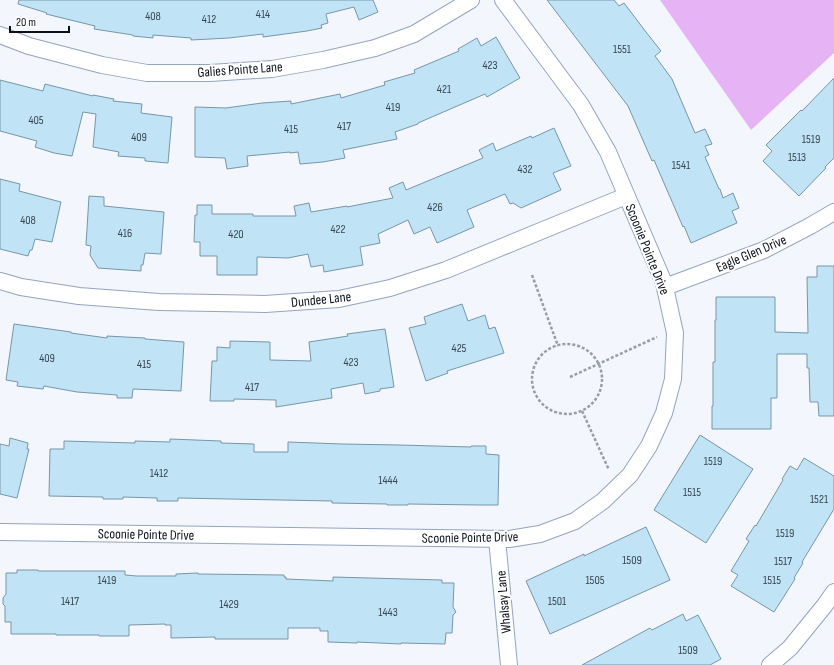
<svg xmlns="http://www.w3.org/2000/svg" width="834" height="665" font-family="'Sofia Sans Condensed',sans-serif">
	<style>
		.green { fill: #e6b3f5 }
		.building { fill: #c0e3f6; stroke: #7697a8 }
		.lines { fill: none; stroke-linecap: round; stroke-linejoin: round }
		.street-casing { stroke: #93a4c0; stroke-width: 18 }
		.path { stroke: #999da4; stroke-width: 2.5; stroke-dasharray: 3 2; stroke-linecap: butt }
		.street { stroke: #fff; stroke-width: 16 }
		.labels { text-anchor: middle; stroke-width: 4; stroke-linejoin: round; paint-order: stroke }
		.number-label { font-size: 12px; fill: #384551 }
		.street-label { font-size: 14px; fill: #0a101a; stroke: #fff }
	</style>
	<rect width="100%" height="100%" fill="#f3f6fc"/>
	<polygon class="green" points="660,0 834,0 834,53 751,130"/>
	<g class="building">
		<polygon points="19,0 373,0 378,12 359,20 354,7 326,14 328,23 321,25 322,28 307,31 263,37 263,34 229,38 191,40 191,38 153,35 153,38 133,36 133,35 94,29 95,26 46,14 47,13 18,4"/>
		<polygon points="547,0 614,0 619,6 624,3 646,32 661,51 655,56 672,79 695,133 705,129 712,144 705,146 709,155 705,157 719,189 720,189 723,198 733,193 739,208 732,211 737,223 691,243 684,226 683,227 654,160 652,161 628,106"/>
		<polygon points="496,37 520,78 487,97 485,94 418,123 418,124 395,132 397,139 343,150 345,158 323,162 300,164 298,152 290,153 290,152 247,156 248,166 227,169 225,158 195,157 195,107 226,108 262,103 291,101 291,104 340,94 341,98 385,85 384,82 415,73 414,70 459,51 458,49 477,38 481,46"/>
		<polygon points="834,78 834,158 825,167 826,168 799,196 763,161 772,151 766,145 801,110 802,111"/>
		<polygon points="0,80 43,91 45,84 93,96 93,95 114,99 113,101 142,104 141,113 172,117 168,163 145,161 145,158 118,156 119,152 93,147 96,114 83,112 72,156 54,153 35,147 37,141 0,131"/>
		<polygon points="554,128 571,166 553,173 561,190 521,208 513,203 510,204 505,194 467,210 474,227 437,243 430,227 414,234 408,220 378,234 380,243 360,247 363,265 324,272 323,265 311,267 308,254 288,258 257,257 257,275 217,275 217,256 200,256 200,242 194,242 195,215 197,215 197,205 212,205 212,214 253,214 253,216 296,216 294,206 309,203 311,212 347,206 347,207 393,198 389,188 403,182 406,190 483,158 479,150 493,143 496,151 531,136 532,138"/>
		<polygon points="0,179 20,184 19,191 61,202 52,242 35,239 32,250 30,250 28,256 0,249"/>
		<polygon points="89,196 104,197 104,206 164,212 161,254 145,253 143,265 141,265 141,271 98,268 90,255 91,246 86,245"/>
		<polygon points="817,266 834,266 834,416 819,416 818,402 810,402 809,368 807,368 807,354 777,354 777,398 771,398 771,429 712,429 712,406 713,406 713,362 715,362 715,320 716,320 716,297 775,297 775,332 808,333 807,277 817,277"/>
		<polygon points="462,304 468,321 485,315 489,329 495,327 504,353 447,371 448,373 426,381 409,328 426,324 424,317"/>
		<polygon points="14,324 71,332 71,333 107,338 107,336 125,337 145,338 145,339 184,342 181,391 133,389 132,398 117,398 117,395 77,392 44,386 43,389 17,386 18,382 6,380"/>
		<polygon points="385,329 394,387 380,389 380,391 365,394 363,383 331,389 332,398 276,407 276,400 234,399 234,401 210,401 212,361 217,361 217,347 230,348 230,341 270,342 270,360 311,361 309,342 348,336 347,334"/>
		<polygon points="700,435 753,469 706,543 654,510"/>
		<polygon points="10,438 28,443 27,449 29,449 17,498 0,494 0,444 9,446"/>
		<polygon points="170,439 221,441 221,443 254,444 254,452 288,452 288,442 342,444 400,445 471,447 471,446 486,446 486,454 499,455 498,505 480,505 408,504 408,505 387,505 387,504 332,503 332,501 178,498 178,501 157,501 157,498 123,497 123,499 103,499 103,497 49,496 50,449 64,449 64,441 135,443 135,441 170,442"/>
		<polygon points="804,458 834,476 834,509 802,562 803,563 794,578 795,579 774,612 731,586 738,575 731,571 749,541 746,539 755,525 756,526 783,480 782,479 790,466 797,470"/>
		<polygon points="646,527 670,580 550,634 526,581 584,554 584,556"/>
		<polygon points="17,570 38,570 38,571 125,571 125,575 137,576 176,576 176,574 198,573 198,574 284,575 284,577 286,577 286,579 333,581 333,577 442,580 442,583 454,583 453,607 456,612 453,615 452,633 446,633 445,644 401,643 401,644 357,642 357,643 328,642 328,631 320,631 320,628 288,628 288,639 215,639 215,637 171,638 171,625 165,625 165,624 129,625 129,636 99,636 99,635 56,635 56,634 11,634 11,622 5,622 5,606 3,604 3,598 6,594 6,573 17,573"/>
		<polygon points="683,614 686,621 698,615 721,659 710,665 582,665 650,628 652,630"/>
	</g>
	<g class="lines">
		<g class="street-casing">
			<g id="street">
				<polyline points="0,35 29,46 102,65 147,73 210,73 272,69 323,60 375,48 414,34 471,0"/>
				<polyline points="0,281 21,287 79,296 159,302 265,304 339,299 390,288 446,270 626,196"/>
				<polyline points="665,287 764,250 810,226 834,212"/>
				<polyline points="0,532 509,539 540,534 575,521 603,501 630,475 649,446 664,413 673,379 675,333 664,283 608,152 581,105 503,0"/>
				<polyline points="497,539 509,665"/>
				<polyline points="770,665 790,648 825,605 834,592"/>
			</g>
		</g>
		<g class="path">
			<polyline points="532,275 558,346"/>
			<circle cx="567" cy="379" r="35"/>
			<polyline points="570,377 657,337"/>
			<polyline points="582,411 609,470"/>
		</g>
		<use href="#street" class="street"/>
	</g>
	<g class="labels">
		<g class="number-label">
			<text x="263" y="18">414</text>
			<text x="153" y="20">408</text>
			<text x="209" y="23">412</text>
			<text x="622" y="53">1551</text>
			<text x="490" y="69">423</text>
			<text x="444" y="93">421</text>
			<text x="393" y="111">419</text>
			<text x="36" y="124">405</text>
			<text x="344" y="130">417</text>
			<text x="291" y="133">415</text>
			<text x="139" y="141">409</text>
			<text x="811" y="143">1519</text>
			<text x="797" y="161">1513</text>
			<text x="681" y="169">1541</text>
			<text x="525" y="173">432</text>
			<text x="435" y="211">426</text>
			<text x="28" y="224">408</text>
			<text x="338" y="233">422</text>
			<text x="125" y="237">416</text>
			<text x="236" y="238">420</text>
			<text x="459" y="352">425</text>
			<text x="47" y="362">409</text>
			<text x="351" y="366">423</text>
			<text x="144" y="368">415</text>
			<text x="252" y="391">417</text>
			<text x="713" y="465">1519</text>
			<text x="159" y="477">1412</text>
			<text x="388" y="484">1444</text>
			<text x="692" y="496">1515</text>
			<text x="819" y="503">1521</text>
			<text x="785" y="537">1519</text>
			<text x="632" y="564">1509</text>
			<text x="783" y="565">1517</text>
			<text x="107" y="584">1419</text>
			<text x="595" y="584">1505</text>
			<text x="772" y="584">1515</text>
			<text x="70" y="605">1417</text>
			<text x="557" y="605">1501</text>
			<text x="229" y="608">1429</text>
			<text x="388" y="616">1443</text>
			<text x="688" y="654">1509</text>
		</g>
		<g class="street-label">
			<text transform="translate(240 69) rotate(-4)" y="5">Galies Pointe Lane</text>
			<text transform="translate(648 249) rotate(68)" y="5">Scoonie Pointe Drive</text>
			<text transform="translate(751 253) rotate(-23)" y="5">Eagle Glen Drive</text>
			<text transform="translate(321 299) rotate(-6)" y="5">Dundee Lane</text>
			<text transform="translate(146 534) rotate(1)" y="5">Scoonie Pointe Drive</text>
			<text transform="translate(470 537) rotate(-1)" y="5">Scoonie Pointe Drive</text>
			<text transform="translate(503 602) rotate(-95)" y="5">Whalsay Lane</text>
		</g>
	</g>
	<path d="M10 26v6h59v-6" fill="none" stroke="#0a101a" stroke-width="2"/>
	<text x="16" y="26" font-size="12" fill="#0a101a" stroke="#ffffff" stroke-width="3" paint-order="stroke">20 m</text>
</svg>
